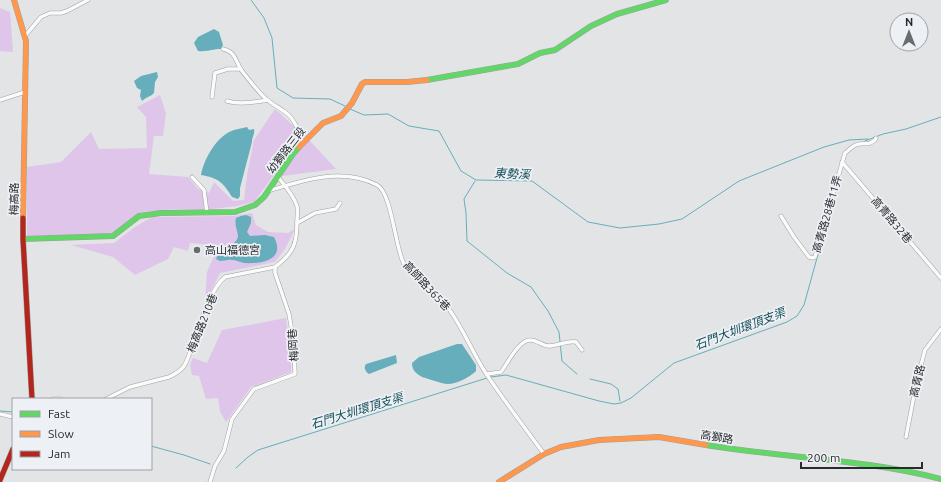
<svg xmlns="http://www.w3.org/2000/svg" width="941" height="482" font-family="Ubuntu,'Noto Sans TC',sans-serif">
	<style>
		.green { fill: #e0c5ea }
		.water { fill: #66aebb }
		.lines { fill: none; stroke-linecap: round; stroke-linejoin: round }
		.stream { stroke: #66aebb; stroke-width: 1 }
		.street-casing { stroke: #9ea0a1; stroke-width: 4.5 }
		.fast-casing { stroke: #9ea0a1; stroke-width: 6 }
		.slow-casing { stroke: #9ea0a1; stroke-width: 6 }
		.jam-casing { stroke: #9ea0a1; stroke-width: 6 }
		.street { stroke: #fbfbfb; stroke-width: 3.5 }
		.fast { stroke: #63d668; stroke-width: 5 }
		.slow { stroke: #ff974d; stroke-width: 5 }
		.jam { stroke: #b3261e; stroke-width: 5 }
		.poi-dot { fill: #6a6b6d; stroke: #edf0f5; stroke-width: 1.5 }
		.labels { text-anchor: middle; stroke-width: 3.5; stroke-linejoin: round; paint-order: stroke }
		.street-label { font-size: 11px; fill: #292a2c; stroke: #edf0f5 }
		.poi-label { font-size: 11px; fill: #292a2c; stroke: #edf0f5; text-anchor: start }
		.water-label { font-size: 12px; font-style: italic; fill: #144e57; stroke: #edf0f5 }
	</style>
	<rect width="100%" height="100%" fill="#e2e4e6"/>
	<g class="green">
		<polygon points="0,8 10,12 13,52 0,51"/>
		<polygon points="160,95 166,113 163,136 154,136 149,174 188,177 198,189 209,193 214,182 233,201 244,200 247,175 254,140 275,109 311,142 336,169 283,176 277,171 254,202 237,206 205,210 173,209 142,212 129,220 111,234 27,236 27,167 61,162 91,132 99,149 147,148 146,117 137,107"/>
		<polygon points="252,213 256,225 268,232 288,233 295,229 285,249 275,262 220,273 205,303 207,272 214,256 211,247 201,244 190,243 188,251 174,247 168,259 135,275 113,257 71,245 114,243 135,227 152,217 234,216"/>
		<polygon points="286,318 291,358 291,372 251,387 226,422 220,412 218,398 206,399 199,376 192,375 190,365 193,358 207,363 222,330"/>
	</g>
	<g class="water">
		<path d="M214,29l5,3 4,13 -2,4c-9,0 -13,3 -23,2l-4,-8 4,-6z"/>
		<path d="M157,72l1,5 -3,5 -1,11c-4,4 -8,4 -12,8l-2,-5 1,-6 -4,-2 -3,-7 7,-5z"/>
		<path d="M247,127l2,3 5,-1c1,5 -2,8 -2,13l-12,46v8l-2,3 -6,-2c-9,-15 -14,-19 -31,-22 3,-16 16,-40 33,-45 4,-1 9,-2 13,-3z"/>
		<path d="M246,215l5,2v6l-4,9 3,4 15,-1 9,2c12,23 -12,27 -30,26 -4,-1 -8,-3 -12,-3 -4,-1 -8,1 -12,1l-4,-2c4,-11 20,-13 22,-22 0,-7 -4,-11 -2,-19l5,-2z"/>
		<path d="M457,344h5l14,21v6c-6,6 -19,13 -28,13 -4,0 -9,-2 -13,-3 -9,-3 -23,-5 -23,-18l7,-6z"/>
		<path d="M396,355l1,8 -28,11c-3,-2 -6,-6 -3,-10z"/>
	</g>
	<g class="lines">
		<g class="stream">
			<polyline points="251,0 264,18 272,38 277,88 293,98 330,99 345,106"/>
			<polyline points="350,109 364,115 388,114 409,126 439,131 461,171 476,180 532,181 588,222 620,228 659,224 682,219 739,181 824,147 849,140 868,139"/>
			<polyline points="865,141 883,134 906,129 941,117"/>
			<polyline points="475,181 464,199 466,213 467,241 507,273 531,287 548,311 559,332 562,361 577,374"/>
			<polyline points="491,377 506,375 599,401 614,404 621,403 631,398 674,363 787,322 797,316 804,305 830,211"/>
			<polyline points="590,379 611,384 618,389 620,401"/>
			<polyline points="0,411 13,412"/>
			<polyline points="151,446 184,455 210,464"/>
			<polyline points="236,468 248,457 258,450 487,378"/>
		</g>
		<g class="street-casing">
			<g id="street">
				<polyline points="25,36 41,17 50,13 61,13 67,11 88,0"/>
				<path d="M223,49c14,3 12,13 19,22 7,9 14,18 22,26 6,6 14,10 21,15 10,7 14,20 18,31"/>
				<polyline points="212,97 215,73 228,69 241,69"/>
				<polyline points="0,100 25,92"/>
				<path d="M227,101c12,4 28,1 41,-1"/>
				<polyline points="842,162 941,278"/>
				<polyline points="192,177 204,190 207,213"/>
				<path d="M268,191c35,-11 74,-24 109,-6 15,8 18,63 27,79 3,5 9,9 13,13 11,10 23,20 32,32 15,21 24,45 38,66 18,27 38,53 57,79"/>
				<path d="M781,216l13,21 15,20 4,1 2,-1 30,-104c4,-3 9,-9 14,-9 8,-1 8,2 16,-4l1,-2"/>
				<polyline points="297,223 315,213 336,209 340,203"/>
				<path d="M487,374l14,-2c6,-8 18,-32 29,-32 6,0 12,5 18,6 10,0 19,-6 28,-4l6,8"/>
				<polyline points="53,399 60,399"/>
				<path d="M106,399l24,-12 39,-10c6,-3 12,-6 15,-11 5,-8 7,-18 10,-26 6,-17 17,-52 31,-63l50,-10c19,-14 22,-24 22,-46 0,-5 1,-11 0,-15 -4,-12 -12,-20 -19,-29"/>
				<polyline points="0,414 13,417"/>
				<polyline points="906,437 917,380 925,350 941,329"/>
				<polyline points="210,482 215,466 224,451 232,419 254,389 295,374 294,344 289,314 275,273 275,267"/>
			</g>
		</g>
		<g class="fast-casing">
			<g id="fast">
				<polyline points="427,80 518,64 540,53 555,50 591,26 617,14 666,0"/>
				<polyline points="23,239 113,236 139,216 161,213 235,212 255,205 264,197 293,154 299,147"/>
				<path d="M706,445c78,13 158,14 235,34"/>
			</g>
		</g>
		<g class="slow-casing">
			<g id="slow">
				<polyline points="14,0 26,41 23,218"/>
				<polyline points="299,147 323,123 341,116 352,103 362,84 365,82 407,82 427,80"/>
				<polyline points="499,482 544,454 561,447 599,440 659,437 706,445"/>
			</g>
		</g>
		<g class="jam-casing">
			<g id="jam">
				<polyline points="23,218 23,239 32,399"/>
				<polyline points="0,480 13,449"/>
			</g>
		</g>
		<use href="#street" class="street"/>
		<use href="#fast" class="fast"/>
		<use href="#slow" class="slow"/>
		<use href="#jam" class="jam"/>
	</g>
	<circle class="poi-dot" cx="197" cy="250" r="4"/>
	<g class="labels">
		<g class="street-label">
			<text transform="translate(286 150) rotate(-52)" y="4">幼獅路三段</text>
			<text transform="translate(14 199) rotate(-89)" y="4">梅高路</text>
			<text transform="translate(827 214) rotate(-74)" y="4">高青路28巷11弄</text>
			<text transform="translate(892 220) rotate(50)" y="4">高青路32巷</text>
			<text transform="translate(427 286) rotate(47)" y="4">高師路365巷</text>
			<text transform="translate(202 323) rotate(-68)" y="4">梅高路210巷</text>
			<text transform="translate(293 345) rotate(-94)" y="4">梅岡巷</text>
			<text transform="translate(917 381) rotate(-77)" y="4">高青路</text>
			<text transform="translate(717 437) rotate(9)" y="4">高獅路</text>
		</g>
		<g class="poi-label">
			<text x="205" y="254">高山福德宮</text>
		</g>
		<g class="water-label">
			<text transform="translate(512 174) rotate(3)" y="4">東勢溪</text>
			<text transform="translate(740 329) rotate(-21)" y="4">石門大圳環頂支渠</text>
			<text transform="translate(357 411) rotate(-17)" y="4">石門大圳環頂支渠</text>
		</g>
	</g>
	<rect x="12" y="398" width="140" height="72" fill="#edf0f5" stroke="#9fa1a5"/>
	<rect x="20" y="411" width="20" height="6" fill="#63d668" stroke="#9fa1a5"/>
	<text x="48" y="418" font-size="12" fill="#292a2c">Fast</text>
	<rect x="20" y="431" width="20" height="6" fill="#ff974d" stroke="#9fa1a5"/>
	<text x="48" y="438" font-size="12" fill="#292a2c">Slow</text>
	<rect x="20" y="451" width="20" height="6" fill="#b3261e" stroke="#9fa1a5"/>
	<text x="48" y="458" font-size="12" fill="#292a2c">Jam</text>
	<g transform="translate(909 32)"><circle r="19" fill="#edf0f5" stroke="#9fa1a5"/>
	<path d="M0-3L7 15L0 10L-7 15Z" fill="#6a6b6d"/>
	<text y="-6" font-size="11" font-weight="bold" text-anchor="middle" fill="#292a2c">N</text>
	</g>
	<path d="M801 462v6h121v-6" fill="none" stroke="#292a2c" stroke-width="2"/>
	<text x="807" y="462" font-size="12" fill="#292a2c" stroke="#edf0f5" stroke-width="3" paint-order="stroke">200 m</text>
</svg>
